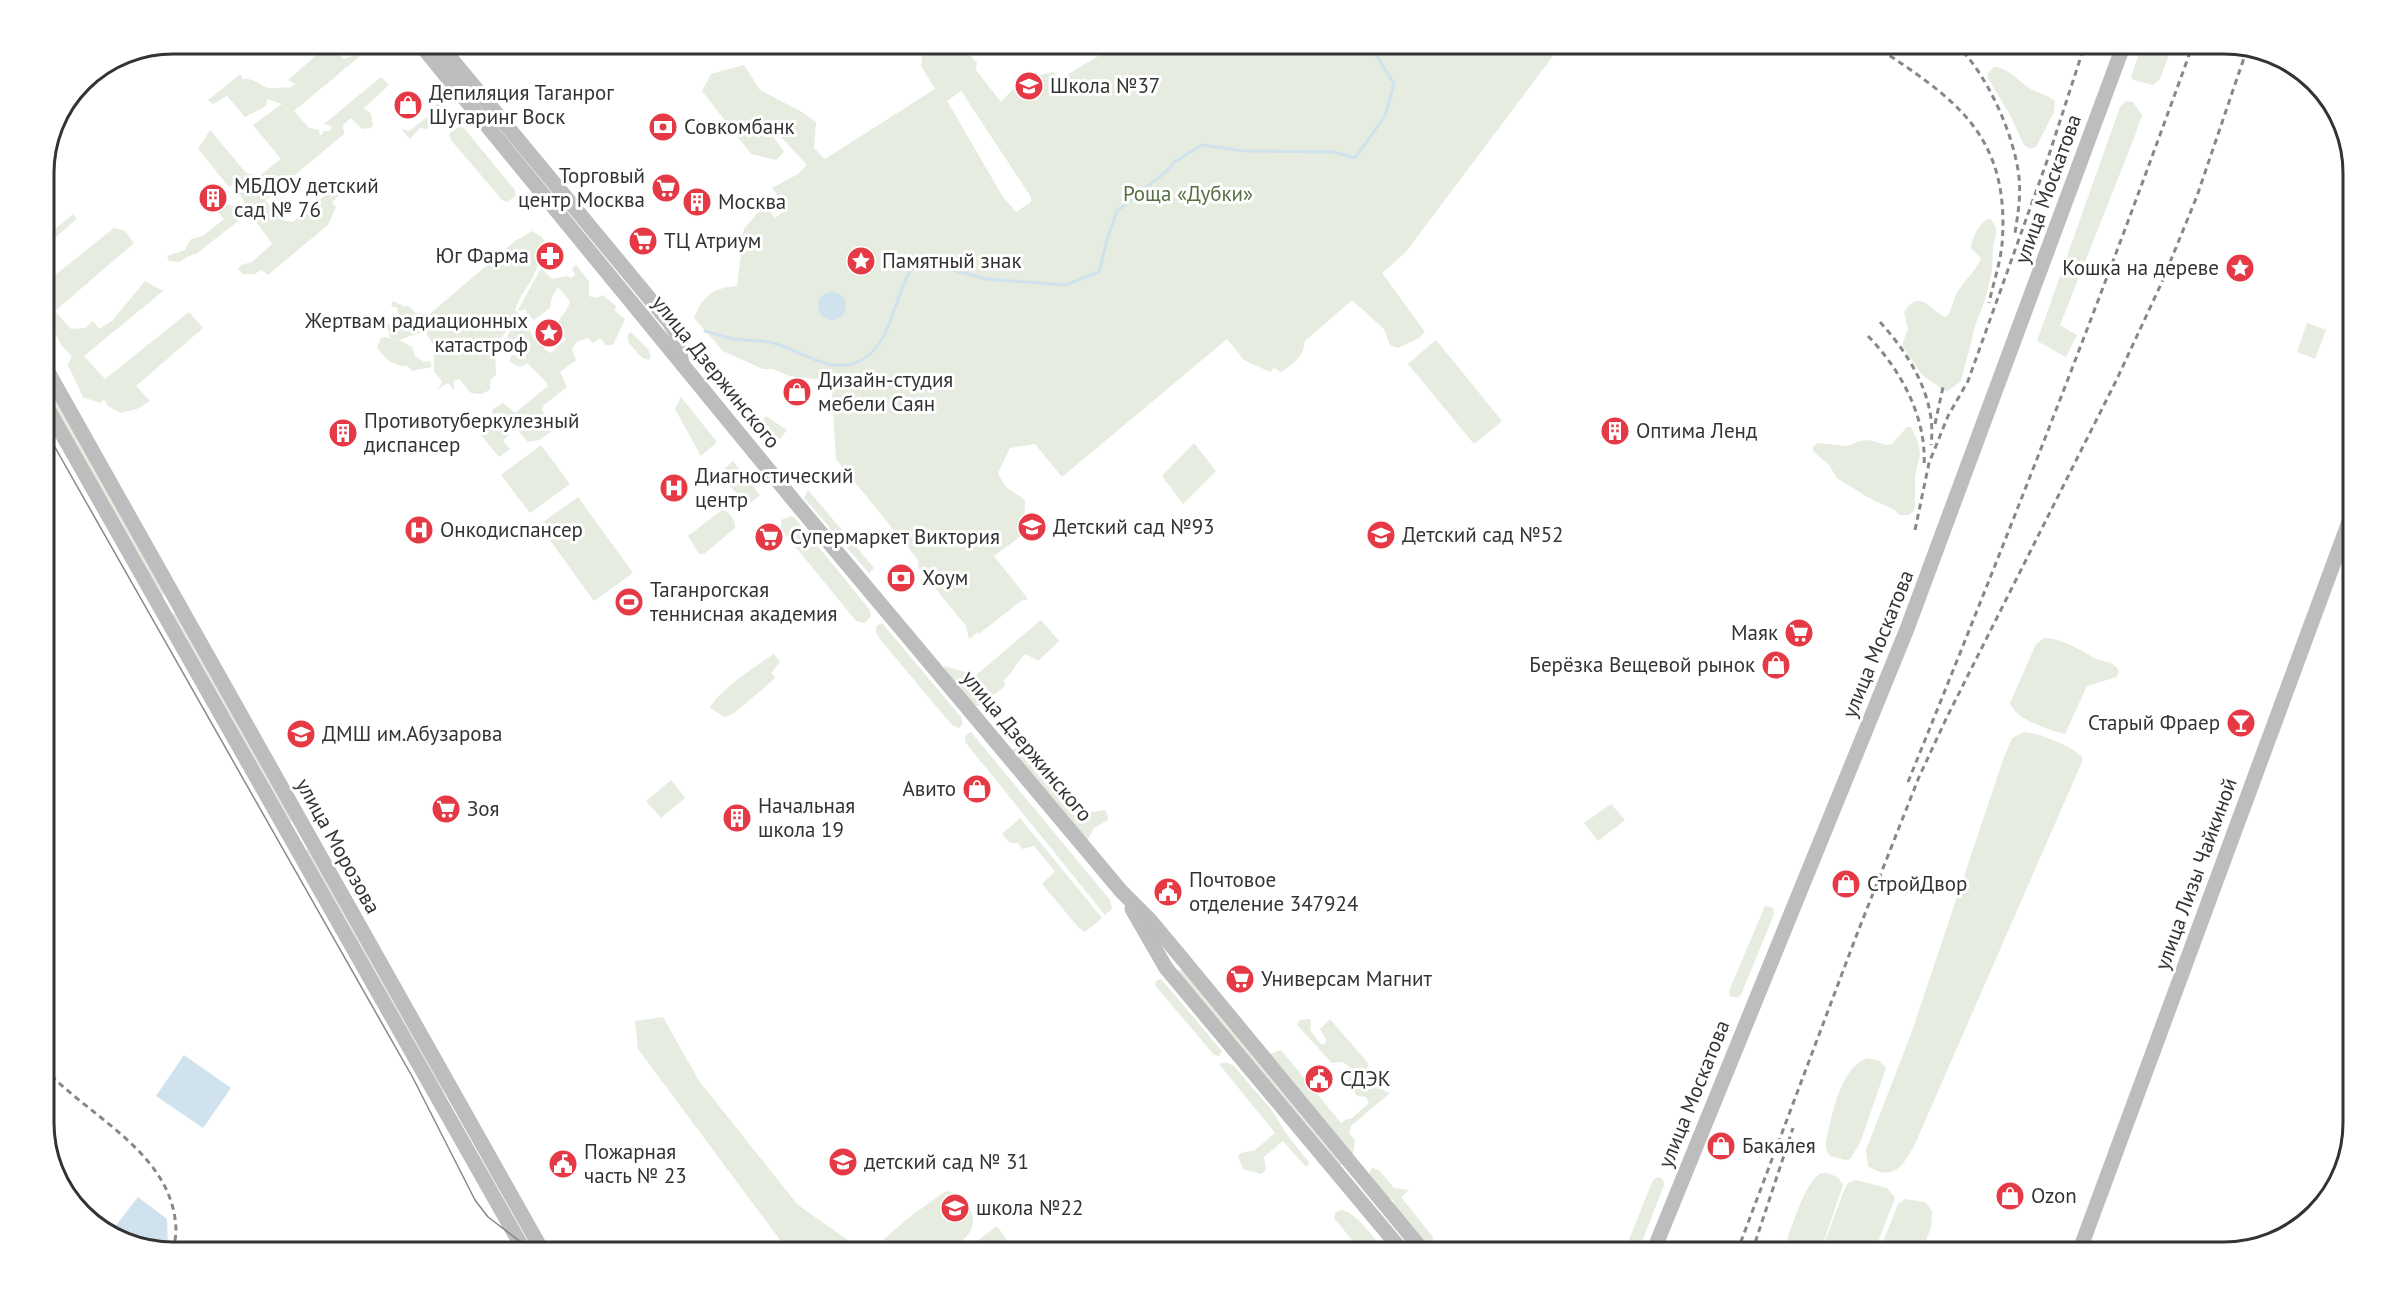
<svg xmlns="http://www.w3.org/2000/svg" width="2397" height="1296" font-family="'PT Sans',sans-serif">
	<style>
		.green { fill: #e6ecdf; fill-rule: evenodd }
		.water { fill: #cfe2ee }
		.lines { fill: none; stroke-linecap: round; stroke-linejoin: round }
		.stream { stroke: #cfe2ee; stroke-width: 3 }
		.secondary { stroke: #bdbdbd; stroke-width: 15 }
		.tram { stroke: #888; stroke-width: 1.5 }
		.rail { stroke: #888; stroke-width: 3; stroke-dasharray: 6 4.5; stroke-linecap: butt }
		.labels { text-anchor: middle; stroke-width: 6; stroke-linejoin: round; paint-order: stroke }
		.poi-label { font-size: 21px; fill: #333; stroke: #fff; text-anchor: start }
		.street-label { font-size: 21px; fill: #333; stroke: #fff }
		.park-label { font-size: 21px; fill: #56703f; stroke: #fff }
		.rim { fill: none; stroke: #333; stroke-width: 3 }
	</style>
	<rect width="100%" height="100%" fill="#fff"/>
	<g class="green">
		<path d="M329,44h13l-6,8 8,7 22,-8 -72,60 15,17 10,2 1,6 4,-5h6l2,-5 -8,-2 57,-47 8,8 -26,24 4,1 4,4 2,11 -2,3 -9,1 -11,-11 -8,7 1,9 -79,66 17,20 11,2 34,-28 14,-1 -9,10 4,4 -8,18 -60,50 -7,-5 -6,4h-12l-5,-5 3,-4 11,-3 20,-18 -15,-21 -11,-8 -50,39 -7,2 -10,6 -10,-1 -2,-5 18,-6 6,-11 12,-3 21,-17 -6,-7 10,-8 10,5 7,-7 -7,-10 -1,-11 -8,6 -31,-38 12,-19 36,43 13,3 22,-17 -28,-34 29,-21 -15,-5 -1,7 -21,11 -18,-21 -14,8 -5,-4 32,-26 3,5c12,-1 15,6 25,9 7,1 14,-2 21,0l7,-4 -8,-4z"/>
		<path d="M942,44h37l-2,4 -9,5 9,10 -1,7 25,32c14,-17 31,-27 53,-30l6,7 58,-35h444l-157,209 -23,20 43,59 -6,6 -21,10 -8,-3 -6,-16 -32,-29 -47,41c-1,15 -12,24 -24,31l-7,-4 -4,4 -26,-12 -17,-21 -165,138 -27,-33 -25,4 -12,25 8,14 19,13 -1,34 -30,22 34,43 -7,2 -42,33 -1,-2 -9,7 -3,-13 -48,-59 1,-6 -83,-102 -5,-78 -42,-5 -17,-7h-9l-40,-18 -29,-33c9,-22 18,-30 43,-32l7,-57 20,-24 11,13 13,-10 -16,-20 26,-14 9,-9 -39,-42 -3,2 19,27 -8,8 -25,-6 -49,-63 9,-17 33,-9 16,25 42,22 14,10 -2,26 11,11 110,-70 -14,-23 1,-11zM961,91l70,106v5l-15,10 -13,-15 -56,-96z"/>
		<polygon points="2142,44 2173,44 2160,79 2153,85 2134,80 2131,77"/>
		<path d="M1994,67c15,0 27,18 41,24 7,4 15,4 20,11l-1,10 -18,35 -6,2 -6,-4 -14,-30 -22,-37v-5z"/>
		<polygon points="2126,101 2133,102 2142,115 2134,138 2060,325 2077,335 2066,357 2037,341 2120,107"/>
		<polygon points="438,103 446,110 452,119 434,123 426,129 420,128 410,139 401,129 409,131 430,115 432,108"/>
		<polygon points="459,127 464,128 515,190 516,196 507,202 502,200 451,140 449,134"/>
		<polygon points="73,214 77,219 44,247 44,238"/>
		<path d="M1990,218l6,9v8l-3,11 -1,25 -7,29 -9,23 -15,58 -13,10h-3l-23,-16 -19,-28v-5l5,-13 -4,-17c16,-25 26,-2 41,5 8,-5 6,-13 11,-22 6,-13 20,-23 25,-37l-10,-10c1,-11 9,-26 19,-30z"/>
		<polygon points="114,228 125,231 134,243 55,311 71,329 85,328 93,321 99,329 112,321 145,281 163,291 84,356 105,379 189,312 203,328 136,386 150,401 137,409 121,413 108,406 104,399 100,403 83,397 68,365 72,356 62,346 48,319 44,316 44,284"/>
		<polygon points="532,231 542,237 547,246 531,281 521,296 515,310 520,315 495,345 496,375 491,379 490,390 481,394 471,393 459,379 454,381 454,390 448,383 438,389 442,382 434,371 434,346 425,331 399,340 390,338 387,325 397,321 398,308 391,306 393,301 404,306 409,306 415,313 430,314 515,241"/>
		<path d="M576,265l13,16v15l7,2 7,-3 13,11 -1,5 10,8 -12,26h-7l-6,-7 -7,5 -5,-5 -12,4 -4,7 4,11 -16,12 7,15 -23,18 -2,5 13,19 -16,11 -11,2 -25,-29 -10,1 -1,-4 11,-7 12,10 33,-27c-4,-10 -14,-14 -20,-23l-8,4 -10,-5 1,-7 8,1 5,4 2,-3 -3,-8 -9,-4 -7,-7 3,-8 10,-4 9,2 5,11 8,-6 2,16 7,4 15,-14c-16,-23 0,-20 4,-38l-12,-14 -6,10 -2,11 -16,12 -7,-6 -1,-5 -5,2 -3,-1 23,-42 11,11 15,-3 4,2 4,-3 -3,-7z"/>
		<polygon points="2307,323 2326,330 2315,359 2297,352"/>
		<polygon points="631,332 648,349 651,357 649,360 642,358 628,342 628,334"/>
		<path d="M385,337l16,4 11,6 3,9 9,6 6,-1 2,6 -20,4 -5,-5c-15,0 -23,-8 -30,-19l4,-9z"/>
		<polygon points="1436,340 1502,421 1474,444 1408,364"/>
		<polygon points="44,381 165,592 162,599 158,597 44,394"/>
		<polygon points="681,397 717,442 701,456 675,409"/>
		<polygon points="766,416 787,430 780,439 774,434 763,419"/>
		<polygon points="498,421 509,435 503,441 510,449 499,457 481,435"/>
		<polygon points="1907,427 1911,427 1918,441 1920,454 1915,477 1915,507 1913,512 1909,515 1899,515 1895,510 1869,498 1837,478 1829,465 1813,451 1813,447 1817,443 1848,446 1860,441 1870,440 1886,445 1892,444"/>
		<polygon points="1194,443 1216,471 1183,504 1162,476"/>
		<polygon points="541,445 570,484 530,513 501,475"/>
		<polygon points="733,461 760,495 749,504 717,475"/>
		<polygon points="808,490 874,568 869,573 804,498"/>
		<polygon points="578,497 633,573 594,601 539,525"/>
		<path d="M722,510c7,1 14,10 13,18l-31,26h-5l-11,-18z"/>
		<polygon points="791,516 795,518 869,609 871,616 865,623 856,621 781,529 781,520"/>
		<polygon points="172,613 176,613 292,820 289,823 171,614"/>
		<path d="M1041,620l18,21 -21,20 -12,-7c-10,8 -12,18 -22,26l1,6 -25,20 -7,-1 -28,-32 -1,-7 32,9z"/>
		<polygon points="882,623 961,717 963,724 959,728 952,725 879,638 876,632 876,626"/>
		<path d="M2044,638c17,0 35,11 50,20 9,5 19,2 25,13l-2,6 -30,9 -22,48c-16,-4 -49,-14 -55,-31l26,-59z"/>
		<path d="M774,654l6,8 -9,11 4,4 -4,5 -37,31 -9,4 -15,-9c7,-16 48,-44 64,-54z"/>
		<polygon points="971,732 1110,900 1112,909 1105,915 965,742 965,736"/>
		<path d="M2024,732c15,1 48,14 58,25v5l-167,382c-11,20 -21,39 -47,22l-2,-16 45,-116 93,-277 8,-19z"/>
		<polygon points="1014,749 1016,749 1073,815 1105,810 1108,816 1108,820 1094,828 1087,841 1011,752"/>
		<polygon points="671,780 685,798 661,818 646,801"/>
		<polygon points="1611,804 1625,820 1598,841 1584,823"/>
		<polygon points="1020,818 1102,918 1085,932 1079,928 1042,884 1055,871 1034,846 1022,849 1018,843 1010,843 1002,834"/>
		<polygon points="308,849 447,1088 439,1093 302,853"/>
		<polygon points="1765,906 1773,908 1774,914 1741,995 1737,998 1730,996 1729,991"/>
		<polygon points="1179,970 1183,970 1343,1161 1342,1165 1338,1166 1179,974"/>
		<polygon points="1161,979 1222,1051 1219,1056 1214,1055 1155,985 1156,981"/>
		<polygon points="663,1017 699,1081 798,1205 865,1252 789,1252 638,1049 635,1021"/>
		<polygon points="1310,1019 1311,1025 1310,1030 1321,1044 1325,1044 1326,1039 1320,1029 1330,1019 1368,1063 1367,1072 1384,1091 1390,1093 1351,1126 1349,1133 1355,1140 1353,1155 1269,1054 1281,1050 1341,1123 1347,1119 1351,1119 1369,1103 1366,1097 1357,1096 1346,1082 1354,1071 1343,1062 1332,1063 1297,1025 1300,1020"/>
		<path d="M1868,1058l11,3 7,7 -26,75 -10,16 -5,1 -15,-4 -4,-7v-8c6,-25 14,-75 42,-83z"/>
		<polygon points="1225,1062 1233,1065 1271,1109 1287,1135 1309,1162 1308,1166 1305,1166 1283,1141 1264,1157 1266,1170 1261,1174 1243,1169 1238,1156 1241,1153 1255,1150 1275,1133 1219,1064"/>
		<polygon points="1372,1168 1379,1170 1394,1188 1409,1190 1401,1197 1433,1237 1431,1246 1429,1248 1396,1212 1393,1200 1387,1199 1369,1173"/>
		<path d="M1822,1173c9,0 17,3 21,12l-23,67h-37c6,-16 22,-74 39,-79z"/>
		<polygon points="1658,1177 1663,1179 1664,1185 1638,1252 1624,1252 1653,1180"/>
		<polygon points="1856,1180 1887,1188 1895,1198 1874,1252 1821,1252 1843,1193 1848,1183"/>
		<path d="M946,1191c14,2 32,21 26,36 -3,10 -15,19 -23,25h-76l-1,-2 36,-32z"/>
		<polygon points="1905,1199 1925,1202 1932,1211 1931,1228 1921,1252 1879,1252 1898,1204"/>
		<path d="M1341,1210c15,1 35,31 44,42h-23l-28,-34 1,-5z"/>
		<polygon points="997,1226 1014,1250 1011,1252 978,1252 972,1245"/>
	</g>
	<g class="water">
		<circle cx="832" cy="306" r="14"/>
		<polygon points="184,1055 231,1088 203,1128 156,1096"/>
		<polygon points="138,1197 167,1219 168,1251 119,1240 110,1233"/>
	</g>
	<g class="lines">
		<path class="stream" d="M705,331c10,3 21,7 31,8 11,2 22,1 33,3 33,6 69,43 103,10 19,-19 25,-58 39,-83l34,-1 42,11 78,6 34,-13 8,-32 10,-29 52,-42 4,-6 29,-18 43,6 89,1 21,6 30,-42 9,-32 -15,-25 -15,-15"/>
		<g class="secondary">
			<polyline points="420,44 795,502 1121,891 1150,920 1180,956 1424,1252"/>
			<polyline points="439,44 669,322 676,333 682,363"/>
			<polyline points="44,365 543,1252"/>
			<polyline points="44,402 525,1252"/>
			<polyline points="1132,909 1166,968 1403,1252"/>
			<polyline points="1653,1252 1907,629 2124,44"/>
			<polyline points="2079,1252 2353,511"/>
		</g>
		<polyline class="tram" points="44,428 413,1078 475,1200 488,1217 534,1252"/>
		<g class="rail">
			<path d="M1872,44c82,54 139,90 130,201 -2,19 -9,39 -13,58"/>
			<path d="M1956,44c31,30 58,90 63,133 2,18 -1,37 -4,56"/>
			<path d="M1880,322c30,33 57,77 51,123"/>
			<path d="M1868,336c33,34 59,82 56,130"/>
			<polyline points="1935,424 1943,387"/>
			<polyline points="1915,530 1929,463 1948,416 1968,381 2047,161 2085,44"/>
			<path d="M1908,782c99,-244 196,-490 285,-738"/>
			<path d="M44,1068c44,49 130,85 132,162 0,7 -2,15 -3,22"/>
			<polyline points="1737,1252 1857,934 1919,777 1947,717 2116,381 2162,282 2197,196 2247,49"/>
			<polyline points="1752,1252 1793,1128"/>
		</g>
	</g>
	<defs>
		<g id="school-disc" transform="scale(1.5)"><circle r="9.5" fill="#e63946" stroke="#fff"/><path d="M0-5L7-2L0 1L-7-2ZM-4 1L0 2.5L4 1V4Q0 6-4 4Z" fill="#fff"/></g>
		<g id="shop-disc" transform="scale(1.5)"><circle r="9.5" fill="#e63946" stroke="#fff"/><path d="M-5-2.5h2.3a2.7 3.5 0 0 1 5.4 0H5L5.5 6h-11ZM-1.5-2.5h3a1.5 2.3 0 0 0-3 0Z" fill="#fff"/></g>
		<g id="bank-disc" transform="scale(1.5)"><circle r="9.5" fill="#e63946" stroke="#fff"/><path d="M-6-4H6V4H-6ZM0-2.3a2.3 2.3 0 1 0 0 4.6a2.3 2.3 0 1 0 0-4.6Z" fill="#fff"/></g>
		<g id="supermarket-disc" transform="scale(1.5)"><circle r="9.5" fill="#e63946" stroke="#fff"/><path d="M-6-5.5h2.5l.6 2H6L4.5 2H-2.5L-4.4-4H-6ZM-1.5 3.2a1.3 1.3 0 1 0 .1 0ZM3 3.2a1.3 1.3 0 1 0 .1 0Z" fill="#fff"/></g>
		<g id="building-disc" transform="scale(1.5)"><circle r="9.5" fill="#e63946" stroke="#fff"/><path d="M-4-6H4V6H1V3H-1V6H-4ZM-2.5-4.3h1.7v1.8h-1.7ZM.8-4.3h1.7v1.8H.8ZM-2.5-1h1.7V.8h-1.7ZM.8-1h1.7V.8H.8Z" fill="#fff"/></g>
		<g id="pharmacy-disc" transform="scale(1.5)"><circle r="9.5" fill="#e63946" stroke="#fff"/><path d="M-2-6h4v4h4v4h-4v4h-4v-4h-4v-4h4Z" fill="#fff"/></g>
		<g id="sight-disc" transform="scale(1.5)"><circle r="9.5" fill="#e63946" stroke="#fff"/><path d="M0-6L1.8-2.2L6-1.7L2.9 1.2L3.7 5.4L0 3.3L-3.7 5.4L-2.9 1.2L-6-1.7L-1.8-2.2Z" fill="#fff"/></g>
		<g id="hospital-disc" transform="scale(1.5)"><circle r="9.5" fill="#e63946" stroke="#fff"/><path d="M-5-5h3v3.5h4V-5h3V5h-3V1.5h-4V5h-3Z" fill="#fff"/></g>
		<g id="stadium-disc" transform="scale(1.5)"><circle r="9.5" fill="#e63946" stroke="#fff"/><path d="M0-5a6.5 5 0 1 0 0 10a6.5 5 0 1 0 0-10ZM-3.5-1.8h7v3.6h-7Z" fill="#fff"/></g>
		<g id="bar-disc" transform="scale(1.5)"><circle r="9.5" fill="#e63946" stroke="#fff"/><path d="M-6-5H6L.8 .8V4.5H3.5V6h-7V4.5H-.8V.8Z" fill="#fff"/></g>
		<g id="civic-disc" transform="scale(1.5)"><circle r="9.5" fill="#e63946" stroke="#fff"/><path d="M-.6-6.5H3V-4.5H.6V-3L4-1V1h2V6H-6V1h2V-1L-.6-3ZM-1.2 2.5V6h2.4V2.5Z" fill="#fff"/></g>
	</defs>
	<g fill-rule="evenodd">
		<use href="#school-disc" x="1029" y="86"/>
		<use href="#shop-disc" x="408" y="105"/>
		<use href="#bank-disc" x="663" y="127"/>
		<use href="#supermarket-disc" x="666" y="188"/>
		<use href="#building-disc" x="213" y="198"/>
		<use href="#building-disc" x="697" y="202"/>
		<use href="#supermarket-disc" x="643" y="241"/>
		<use href="#pharmacy-disc" x="550" y="256"/>
		<use href="#sight-disc" x="861" y="261"/>
		<use href="#sight-disc" x="2240" y="268"/>
		<use href="#sight-disc" x="549" y="333"/>
		<use href="#shop-disc" x="797" y="392"/>
		<use href="#building-disc" x="1615" y="431"/>
		<use href="#building-disc" x="343" y="433"/>
		<use href="#hospital-disc" x="674" y="488"/>
		<use href="#school-disc" x="1032" y="527"/>
		<use href="#hospital-disc" x="419" y="530"/>
		<use href="#school-disc" x="1381" y="535"/>
		<use href="#supermarket-disc" x="769" y="537"/>
		<use href="#bank-disc" x="901" y="578"/>
		<use href="#stadium-disc" x="629" y="602"/>
		<use href="#supermarket-disc" x="1799" y="633"/>
		<use href="#shop-disc" x="1776" y="665"/>
		<use href="#bar-disc" x="2241" y="723"/>
		<use href="#school-disc" x="301" y="734"/>
		<use href="#shop-disc" x="977" y="789"/>
		<use href="#supermarket-disc" x="446" y="809"/>
		<use href="#building-disc" x="737" y="818"/>
		<use href="#shop-disc" x="1846" y="884"/>
		<use href="#civic-disc" x="1168" y="892"/>
		<use href="#supermarket-disc" x="1240" y="979"/>
		<use href="#civic-disc" x="1319" y="1079"/>
		<use href="#shop-disc" x="1721" y="1146"/>
		<use href="#school-disc" x="843" y="1162"/>
		<use href="#civic-disc" x="563" y="1164"/>
		<use href="#shop-disc" x="2010" y="1196"/>
		<use href="#school-disc" x="955" y="1208"/>
	</g>
	<g class="labels">
		<g class="poi-label">
			<text x="1050" y="93">Школа №37</text>
			<text x="429" y="100">Депиляция Таганрог<tspan x="429" dy="24">Шугаринг Воск</tspan></text>
			<text x="684" y="134">Совкомбанк</text>
			<text x="645" y="183" text-anchor="end">Торговый<tspan x="645" dy="24">центр Москва</tspan></text>
			<text x="234" y="193">МБДОУ детский<tspan x="234" dy="24">сад № 76</tspan></text>
			<text x="718" y="209">Москва</text>
			<text x="664" y="248">ТЦ Атриум</text>
			<text x="529" y="263" text-anchor="end">Юг Фарма</text>
			<text x="882" y="268">Памятный знак</text>
			<text x="2219" y="275" text-anchor="end">Кошка на дереве</text>
			<text x="528" y="328" text-anchor="end">Жертвам радиационных<tspan x="528" dy="24">катастроф</tspan></text>
			<text x="818" y="387">Дизайн-студия<tspan x="818" dy="24">мебели Саян</tspan></text>
			<text x="364" y="428">Противотуберкулезный<tspan x="364" dy="24">диспансер</tspan></text>
			<text x="1636" y="438">Оптима Ленд</text>
			<text x="695" y="483">Диагностический<tspan x="695" dy="24">центр</tspan></text>
			<text x="1053" y="534">Детский сад №93</text>
			<text x="440" y="537">Онкодиспансер</text>
			<text x="1402" y="542">Детский сад №52</text>
			<text x="790" y="544">Супермаркет Виктория</text>
			<text x="922" y="585">Хоум</text>
			<text x="650" y="597">Таганрогская<tspan x="650" dy="24">теннисная академия</tspan></text>
			<text x="1778" y="640" text-anchor="end">Маяк</text>
			<text x="1755" y="672" text-anchor="end">Берёзка Вещевой рынок</text>
			<text x="2220" y="730" text-anchor="end">Старый Фраер</text>
			<text x="322" y="741">ДМШ им.Абузарова</text>
			<text x="956" y="796" text-anchor="end">Авито</text>
			<text x="758" y="813">Начальная<tspan x="758" dy="24">школа 19</tspan></text>
			<text x="467" y="816">Зоя</text>
			<text x="1189" y="887">Почтовое<tspan x="1189" dy="24">отделение 347924</tspan></text>
			<text x="1867" y="891">СтройДвор</text>
			<text x="1261" y="986">Универсам Магнит</text>
			<text x="1340" y="1086">СДЭК</text>
			<text x="1742" y="1153">Бакалея</text>
			<text x="584" y="1159">Пожарная<tspan x="584" dy="24">часть № 23</tspan></text>
			<text x="864" y="1169">детский сад № 31</text>
			<text x="2031" y="1203">Ozon</text>
			<text x="976" y="1215">школа №22</text>
		</g>
		<g class="street-label">
			<text transform="translate(2048 189) rotate(-70)" y="7">улица Москатова</text>
			<text transform="translate(716 372) rotate(51)" y="7">улица Дзержинского</text>
			<text transform="translate(1878 644) rotate(-68)" y="7">улица Москатова</text>
			<text transform="translate(1027 746) rotate(50)" y="7">улица Дзержинского</text>
			<text transform="translate(338 846) rotate(61)" y="7">улица Морозова</text>
			<text transform="translate(2196 874) rotate(-70)" y="7">улица Лизы Чайкиной</text>
			<text transform="translate(1694 1094) rotate(-68)" y="7">улица Москатова</text>
		</g>
		<g class="park-label">
			<text x="1188" y="201">Роща «Дубки»</text>
		</g>
	</g>
	<path d="M0 0H2397V1296H0ZM173 54H2224A119 119 0 0 1 2343 173V1123A119 119 0 0 1 2224 1242H173A119 119 0 0 1 54 1123V173A119 119 0 0 1 173 54Z" fill="#fff" fill-rule="evenodd"/>
	<path class="rim" d="M173 54H2224A119 119 0 0 1 2343 173V1123A119 119 0 0 1 2224 1242H173A119 119 0 0 1 54 1123V173A119 119 0 0 1 173 54Z"/>
</svg>
